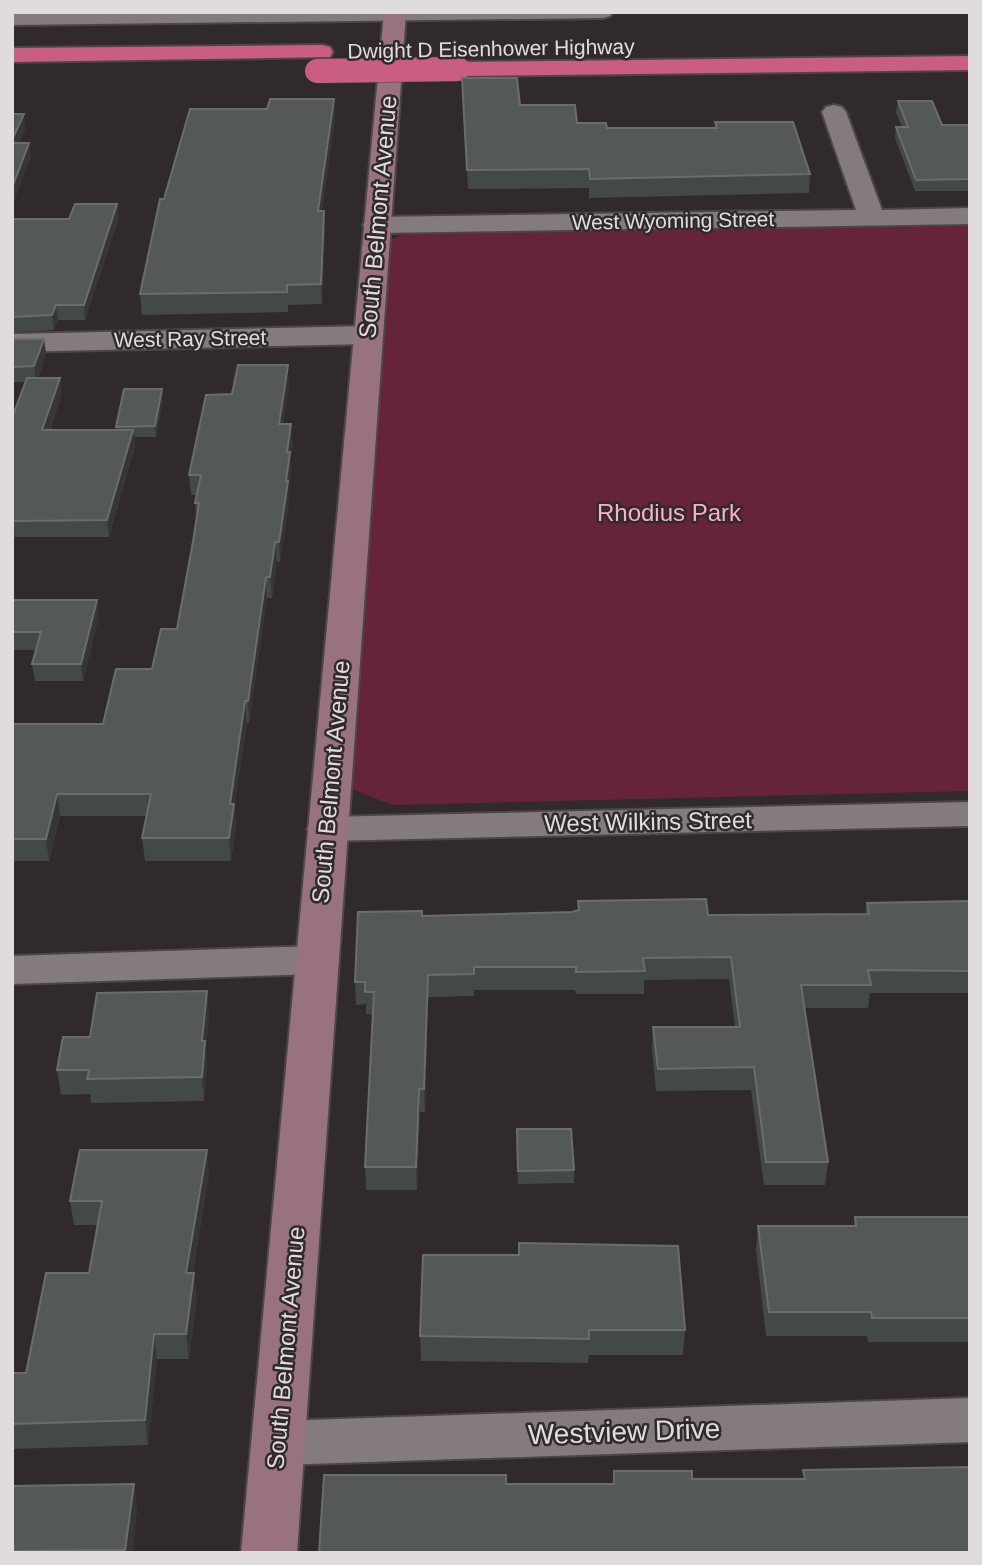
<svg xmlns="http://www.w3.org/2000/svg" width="982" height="1565" font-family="Helvetica,sans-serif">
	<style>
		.green { fill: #65233c }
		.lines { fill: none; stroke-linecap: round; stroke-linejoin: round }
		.minor-casing { stroke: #4d4648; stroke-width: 4 }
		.secondary-casing { stroke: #4d4648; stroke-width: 4 }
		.motorway-casing { stroke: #4d4648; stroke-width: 4 }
		.minor { fill: #837b7d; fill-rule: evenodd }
		.secondary { fill: #98727f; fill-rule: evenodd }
		.motorway { fill: #ca5d83; fill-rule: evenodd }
		.motorway-bridge-casing { stroke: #4d4648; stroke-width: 25; stroke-linecap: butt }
		.motorway-bridge { stroke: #ca5d83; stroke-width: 24 }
		.wall { fill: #434946 }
		.shaded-wall { fill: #353635 }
		.building { fill: #545956; stroke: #6a6d6b; stroke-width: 2 }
		.labels { text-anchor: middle; stroke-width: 5; stroke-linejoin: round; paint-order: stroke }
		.far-street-label { font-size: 21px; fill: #e0dbdc; stroke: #312a2b }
		.street-label { font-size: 24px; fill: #e0dbdc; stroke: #312a2b }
		.park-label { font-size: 24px; fill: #f9afc5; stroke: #312a2b }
		.near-street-label { font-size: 28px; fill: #e0dbdc; stroke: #312a2b }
	</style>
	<rect width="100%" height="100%" fill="#312a2b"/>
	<polygon class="green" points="970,223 970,791 392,805 352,789 390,240 411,231"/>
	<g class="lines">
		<g class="minor-casing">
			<g id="minor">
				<polygon points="613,12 610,16 603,18 12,25 12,13"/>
				<polygon points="834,105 842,107 846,112 882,210 970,208 970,224 376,233 367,231 363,225 367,219 376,217 856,210 822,112 826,107"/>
				<polygon points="368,326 378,329 382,335 378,341 368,344 12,352 12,334"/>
				<polygon points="970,802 970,826 327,841 313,838 307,829 313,820 327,817"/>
				<polygon points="317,946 332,950 338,960 332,970 317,974 12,984 12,956"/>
				<polygon points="970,1398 970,1442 279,1465 260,1459 252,1443 260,1427 279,1421"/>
			</g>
		</g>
		<g class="secondary-casing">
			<polygon id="secondary" points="384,12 406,12 297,1553 241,1553"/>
		</g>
		<g class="motorway-casing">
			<g id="motorway">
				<polygon points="322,45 330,47 333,52 330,57 12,62 12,48"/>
				<polygon points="970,56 970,70 458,76 450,74 447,69 450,64 458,62"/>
			</g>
		</g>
		<use href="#minor" class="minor"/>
		<use href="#secondary" class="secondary"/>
		<use href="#motorway" class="motorway"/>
		<g class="motorway-bridge-casing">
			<polyline id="motorway-bridge" points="317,71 458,69"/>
		</g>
		<use href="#motorway-bridge" class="motorway-bridge"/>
	</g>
	<g class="wall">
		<polygon points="462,78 520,105 577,123 607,128 715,128 715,122 810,174 809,193 589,198 589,188 468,189"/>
		<polygon points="334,99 335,117 322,211 324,211 325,231 322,304 288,305 288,312 142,315 140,294 164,199 267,109"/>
		<polygon points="898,101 942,125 970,125 970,191 915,191 895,138 896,127 902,127 896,113"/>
		<polygon points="117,204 119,218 85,320 58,320 54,330 12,332 12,219 69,219"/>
		<polygon points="12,339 44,339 46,354 38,378 62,393 50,430 116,430 116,427 163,399 156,437 134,437 135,446 109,537 15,537 12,545 12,418 25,382 12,382"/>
		<polygon points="289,384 283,424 293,443 290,460 291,472 288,491 289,502 280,562 277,562 272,598 267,598 249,723 247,723 234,807 236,826 231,861 145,861 142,838 146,816 60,816 49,861 12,861 12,724 103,724 152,669 177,629 196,518 195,503 197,495 191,495 189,475 232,394"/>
		<polygon points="12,600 99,617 83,681 35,681 32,664 36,650 12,650"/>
		<polygon points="578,901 708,915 865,914 867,903 970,901 970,993 870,993 868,1008 804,1008 828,1162 825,1185 764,1185 751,1090 656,1091 652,1050 653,1027 735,1027 729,979 644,980 644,994 576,994 575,990 474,990 474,996 428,997 425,1112 420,1112 417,1190 366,1190 365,1167 373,1014 366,1014 366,1004 356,1005 355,982 423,916 572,912 578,911"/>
		<polygon points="207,991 209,1015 206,1049 207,1065 204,1101 91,1103 90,1094 61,1095 57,1070 90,1037"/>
		<polygon points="517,1142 574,1170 574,1183 518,1184"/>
		<polygon points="209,1174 193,1273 197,1298 189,1359 157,1359 148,1445 12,1449 12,1373 26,1373 89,1273 98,1225 74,1225 70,1201"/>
		<polygon points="855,1217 970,1217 970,1342 868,1342 867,1336 766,1336 756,1250 758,1226 854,1226"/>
		<polygon points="423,1255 685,1330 683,1355 589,1355 588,1363 421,1361 420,1336"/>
		<polygon points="134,1484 137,1509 132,1553 12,1553 12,1486"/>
	</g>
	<g class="shaded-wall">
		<polygon points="334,99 335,117 319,231 318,211"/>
		<polygon points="24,114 26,128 13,157 12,140"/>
		<polygon points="29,143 31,157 12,207 12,188"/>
		<polygon points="117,204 119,218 85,320 84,305"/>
		<polygon points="324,211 325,231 322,304 321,284"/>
		<polygon points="56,305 58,320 54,330 52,315"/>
		<polygon points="44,339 46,354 36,382 34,366"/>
		<polygon points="288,365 289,384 280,443 279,424"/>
		<polygon points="60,378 62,393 44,446 42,430"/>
		<polygon points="162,389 163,399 156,437 155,426"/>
		<polygon points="291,424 293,443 290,460 291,472 288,491 289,502 280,562 279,542 286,481 287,452"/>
		<polygon points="133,430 135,446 109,537 107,520"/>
		<polygon points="12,520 15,537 12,545"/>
		<polygon points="275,542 277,562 272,598 270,577"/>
		<polygon points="266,577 267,598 249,723 248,701"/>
		<polygon points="97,600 99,617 83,681 81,664"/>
		<polygon points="245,701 247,723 234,807 236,826 231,861 229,838 230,804"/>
		<polygon points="57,794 60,816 49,861 46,839"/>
		<polygon points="428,975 428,997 425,1112 424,1089"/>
		<polygon points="207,991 209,1015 206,1049 207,1065 204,1101 202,1077 202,1041"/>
		<polygon points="419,1089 420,1112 417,1190 416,1167"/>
		<polygon points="207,1150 209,1174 189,1298 186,1273"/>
		<polygon points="194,1273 197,1298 189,1359 186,1334"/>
		<polygon points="154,1334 157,1359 148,1445 145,1420"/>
		<polygon points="134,1484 137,1509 132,1553 126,1553"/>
	</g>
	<g class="building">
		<polygon points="462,78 517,78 520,105 575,105 577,123 606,123 607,128 717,128 715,122 793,122 810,174 590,179 589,169 467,170"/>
		<polygon points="270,99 334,99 318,211 324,211 321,284 287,285 287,292 140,294 160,199 164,199 190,109 267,109"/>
		<polygon points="898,101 932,101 942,125 970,125 970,179 916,180 896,127 908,127"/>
		<polygon points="12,114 24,114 12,140"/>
		<polygon points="12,143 29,143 12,188"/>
		<polygon points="75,204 117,204 84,305 56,305 52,315 12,317 12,219 69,219"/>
		<polygon points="12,339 44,339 34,366 12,367"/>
		<polygon points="238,365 288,365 279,424 291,424 287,452 290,452 286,481 288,481 279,542 275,542 270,577 266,577 248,701 245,701 230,804 234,804 229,838 142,838 151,794 57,794 46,839 12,839 12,724 103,724 116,669 152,669 161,629 177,629 193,542 199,503 195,503 201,475 189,475 206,395 232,394"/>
		<polygon points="27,378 60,378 42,430 133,430 107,520 12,521 12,418"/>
		<polygon points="124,389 162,389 155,426 116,427"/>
		<polygon points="12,600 97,600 81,664 32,664 41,632 12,632"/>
		<polygon points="706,899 708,915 869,914 867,903 970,901 970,971 868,970 871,985 801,985 828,1162 766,1162 754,1067 658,1069 653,1027 740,1027 731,957 643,958 645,971 576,972 576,967 474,967 474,974 428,975 424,1089 419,1089 416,1167 365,1167 374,992 365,992 365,982 355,982 358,912 422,911 422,916 572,912 579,910 578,901"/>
		<polygon points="207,991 202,1041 205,1041 202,1077 87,1079 89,1070 57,1070 63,1037 90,1037 97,993"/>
		<polygon points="517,1129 571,1129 574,1170 518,1171"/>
		<polygon points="80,1150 207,1150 186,1273 194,1273 186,1334 154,1334 145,1420 12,1424 12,1373 26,1373 46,1273 89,1273 102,1201 70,1201"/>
		<polygon points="855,1217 970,1217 970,1318 872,1318 871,1312 769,1312 758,1226 856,1226"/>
		<polygon points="519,1243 678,1246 685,1330 589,1330 589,1339 420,1336 423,1255 519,1255"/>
		<polygon points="970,1467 970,1553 319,1553 324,1475 506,1475 506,1484 614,1484 614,1471 692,1471 692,1479 805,1479 803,1470"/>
		<polygon points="134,1484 125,1550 12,1551 12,1486"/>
	</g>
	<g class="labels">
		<g class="far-street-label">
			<text transform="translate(491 49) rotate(-1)" y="7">Dwight D Eisenhower Highway</text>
			<text transform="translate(673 221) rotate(-1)" y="7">West Wyoming Street</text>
			<text transform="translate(190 339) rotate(-1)" y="7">West Ray Street</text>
		</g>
		<g class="street-label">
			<text transform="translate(378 217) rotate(-85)" y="8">South Belmont Avenue</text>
			<text transform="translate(331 782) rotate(-85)" y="8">South Belmont Avenue</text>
			<text transform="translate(648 822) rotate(-1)" y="8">West Wilkins Street</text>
			<text transform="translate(286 1348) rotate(-85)" y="8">South Belmont Avenue</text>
		</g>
		<g class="park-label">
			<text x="669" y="521">Rhodius Park</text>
		</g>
		<g class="near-street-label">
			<text transform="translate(624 1431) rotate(-2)" y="10">Westview Drive</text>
		</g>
	</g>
	<rect width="982" height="1565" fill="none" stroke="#e0dbdc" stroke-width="28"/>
</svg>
